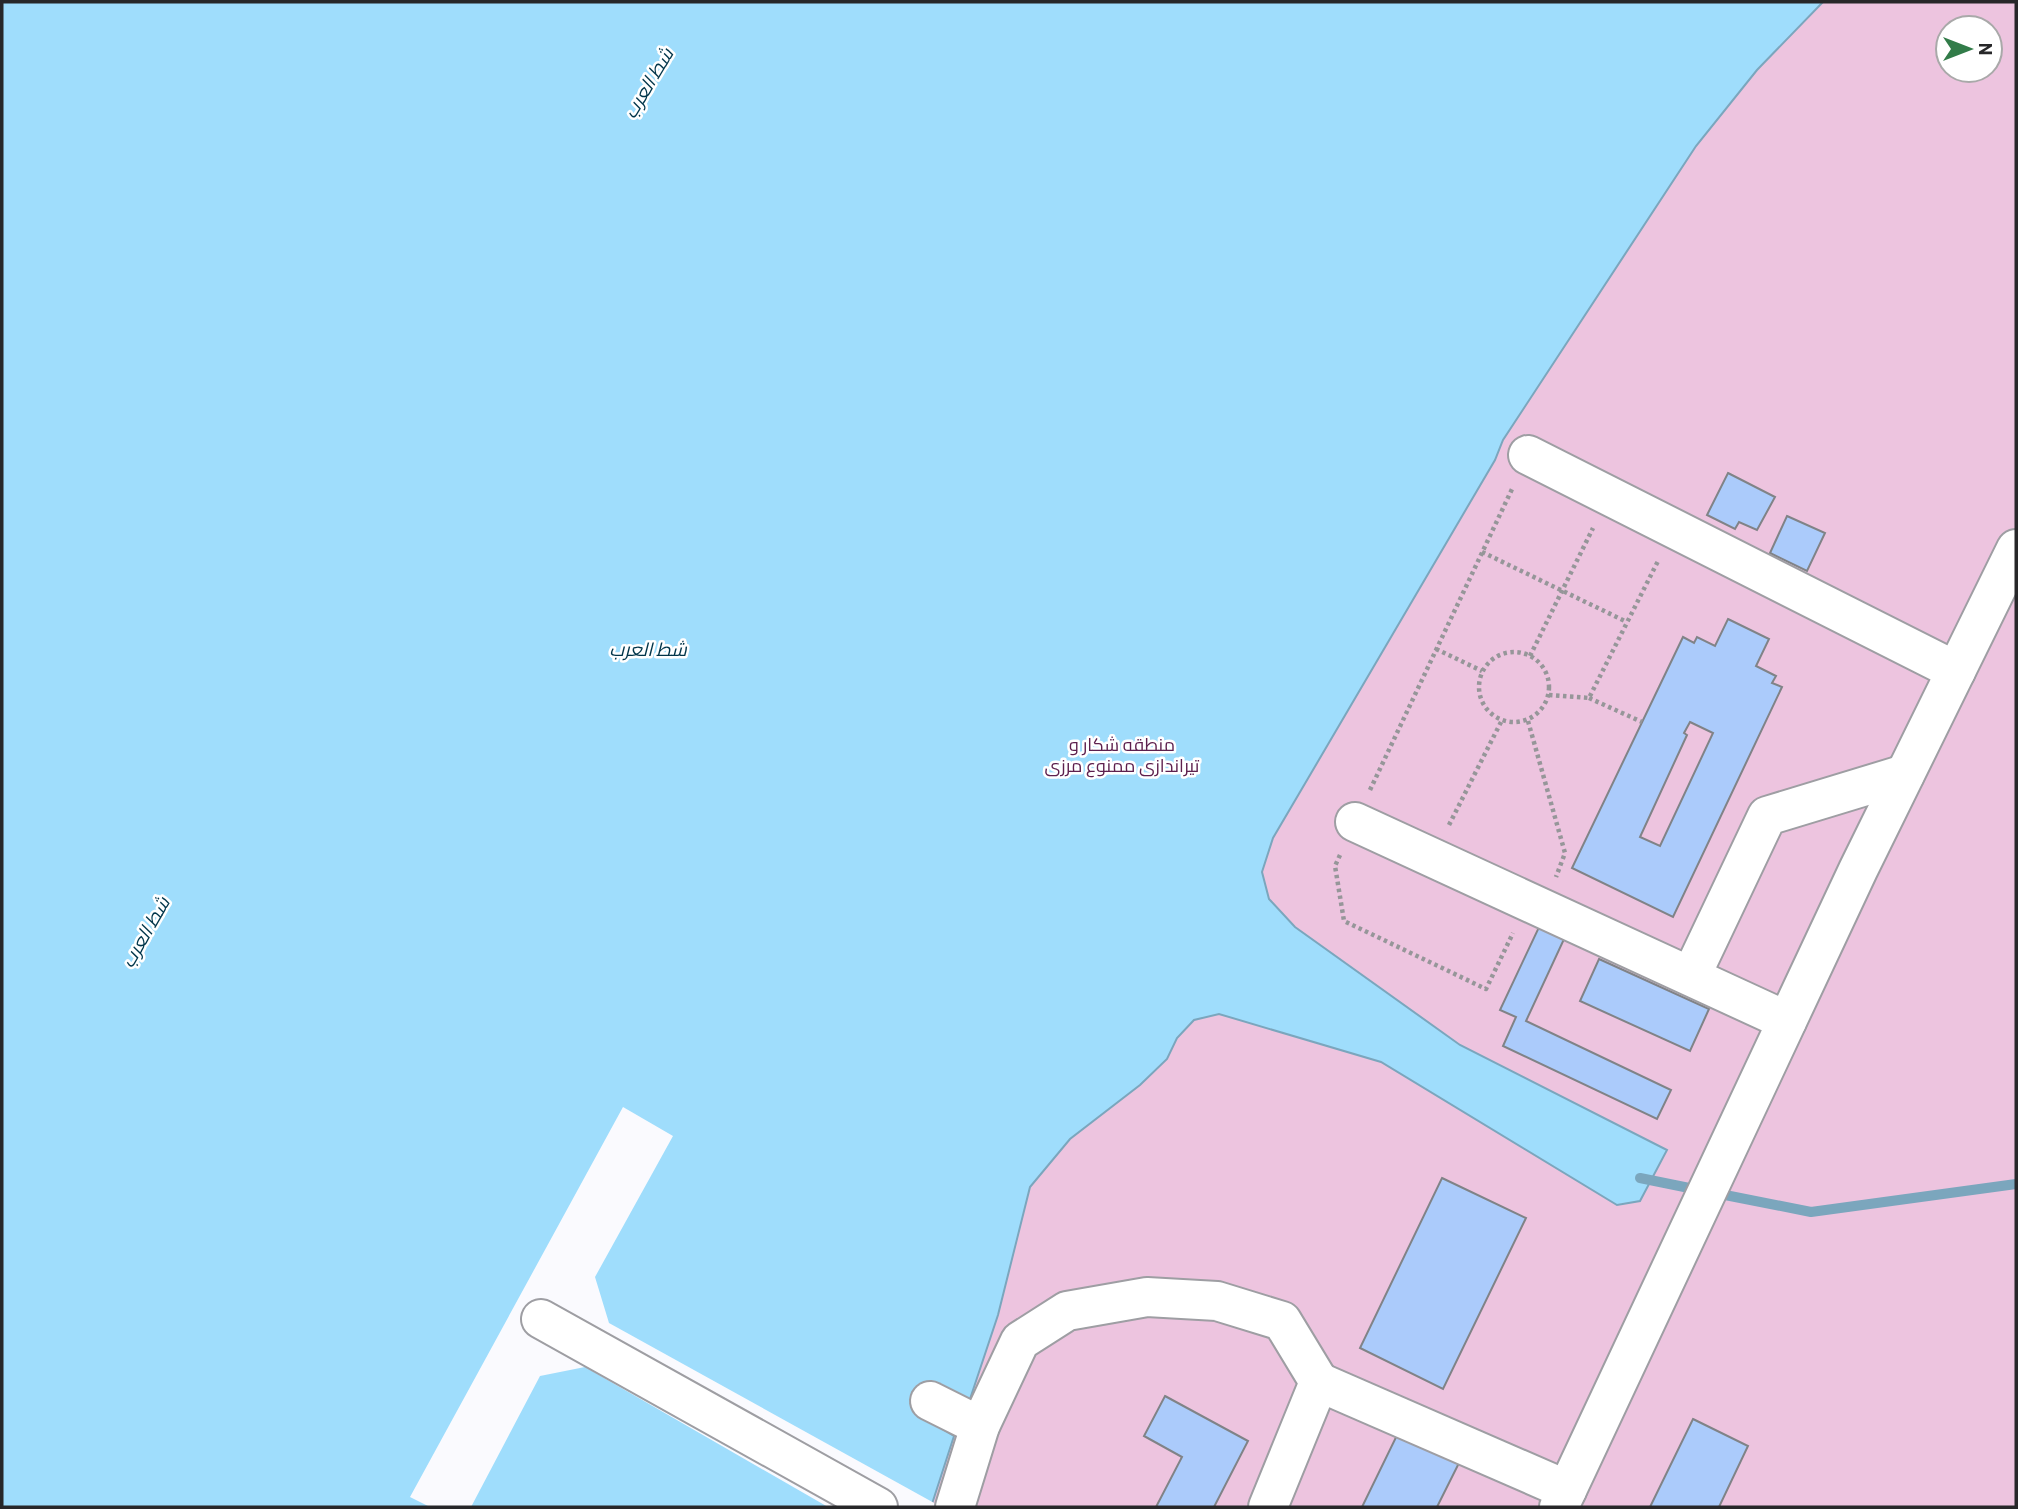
<svg xmlns="http://www.w3.org/2000/svg" width="2018" height="1509" font-family="Barlow,Cairo,sans-serif">
	<style>
		.green { fill: #edc4df; fill-rule: evenodd }
		.water { fill: #9fddfc; stroke: #7ba6bd; stroke-width: 2 }
		.pier { fill: #fafafe }
		.lines { fill: none; stroke-linecap: round; stroke-linejoin: round }
		.stream { stroke: #7ba6bd; stroke-width: 10 }
		.building { fill: #abcbfb; stroke: #808387; stroke-width: 2; fill-rule: evenodd }
		.minor-casing { stroke: #9e9ea3; stroke-width: 42 }
		.path { stroke: #969699; stroke-width: 4.5; stroke-dasharray: 3.5 3.5; stroke-linecap: butt }
		.minor { stroke: #fff; stroke-width: 38 }
		.labels { text-anchor: middle; stroke-width: 5; stroke-linejoin: round; paint-order: stroke }
		.park-label { font-size: 18px; fill: #5d204e; stroke: #fff }
		.water-label { font-size: 19px; font-style: italic; fill: #00354a; stroke: #fff }
	</style>
	<rect width="100%" height="100%" fill="#fafafe"/>
	<path class="green" d="M697,2h1319v1505h-2014zM1948,28h42v42h-42z"/>
	<polygon class="water" points="2,2 1823,2 1757,70 1696,146 1503,440 1495,460 1273,838 1262,872 1269,899 1295,927 1460,1045 1667,1150 1640,1201 1617,1205 1381,1062 1219,1014 1194,1020 1177,1038 1167,1059 1140,1085 1070,1139 1030,1187 998,1315 969,1402 924,1418 954,1436 931,1507 2,1507"/>
	<polygon class="pier" points="623,1107 673,1136 595,1277 609,1323 936,1504 935,1507 828,1507 585,1367 540,1376 471,1507 430,1507 410,1497"/>
	<g class="lines">
		<g class="stream">
			<polyline points="1640,1178 1699,1190"/>
			<polyline points="1715,1193 1811,1212 2016,1184"/>
		</g>
	</g>
	<g class="building">
		<polygon points="1728,473 1775,497 1757,530 1739,522 1735,529 1707,515"/>
		<polygon points="1787,516 1825,533 1807,571 1770,553"/>
		<path d="M1728,619l41,20 -13,27 20,10 -4,7 10,4 -109,230 -101,-49 111,-231 11,6 3,-6 18,9zM1690,722l23,11 -53,113 -20,-9 47,-102 -3,-2z"/>
		<polygon points="1540,925 1565,937 1526,1021 1671,1090 1657,1119 1503,1046 1516,1017 1500,1010"/>
		<polygon points="1599,959 1709,1009 1690,1051 1580,1001"/>
		<polygon points="1442,1178 1526,1218 1443,1389 1360,1348"/>
		<polygon points="1165,1396 1248,1441 1214,1507 1156,1507 1182,1457 1144,1436"/>
		<polygon points="1693,1419 1748,1446 1719,1507 1650,1507"/>
		<polygon points="1400,1429 1461,1459 1437,1507 1362,1507"/>
	</g>
	<g class="lines">
		<g class="minor-casing">
			<g id="minor">
				<polyline points="1528,455 1956,671"/>
				<polyline points="1355,822 1787,1021"/>
				<polyline points="1691,976 1767,816 1905,774"/>
				<polyline points="541,1319 878,1507"/>
				<polyline points="1319,1382 1567,1490"/>
				<polyline points="930,1401 980,1426"/>
				<polyline points="955,1507 980,1426 1020,1341 1067,1311 1147,1297 1217,1301 1282,1321 1319,1382 1268,1507"/>
				<polyline points="1559,1507 1858,870 2016,549"/>
			</g>
		</g>
		<g class="path">
			<polyline points="1482,552 1627,622"/>
			<polyline points="1436,649 1482,671"/>
			<circle cx="1514" cy="687" r="35"/>
			<polyline points="1530,656 1593,528"/>
			<polyline points="1549,695 1589,698 1658,561"/>
			<polyline points="1589,698 1642,722"/>
			<polyline points="1528,721 1565,853 1556,877"/>
			<polyline points="1370,790 1513,487"/>
			<polyline points="1449,825 1502,720"/>
			<polyline points="1340,855 1335,866 1344,921 1486,989 1513,933"/>
		</g>
		<use href="#minor" class="minor"/>
	</g>
	<g class="labels">
		<g class="park-label">
			<text x="1122" y="751">منطقه شکار و<tspan x="1122" dy="21">تیراندازی ممنوع مرزی</tspan></text>
		</g>
		<g class="water-label">
			<text transform="translate(648 83) rotate(-59)" y="7">شط العرب</text>
			<text x="648" y="656">شط العرب</text>
			<text transform="translate(145 932) rotate(-60)" y="7">شط العرب</text>
		</g>
	</g>
	<rect width="2018" height="1509" fill="none" stroke="#272729" stroke-width="7"/>
	<g transform="translate(1969 49) rotate(90)"><circle r="33" fill="#ffffff" stroke="#a9a9a9" stroke-width="2"/>
	<path d="M0-5L12 26L0 18L-12 26Z" fill="#327c49"/>
	<text y="-10" font-size="19" font-weight="bold" text-anchor="middle" fill="#272729">N</text>
	</g>
</svg>
